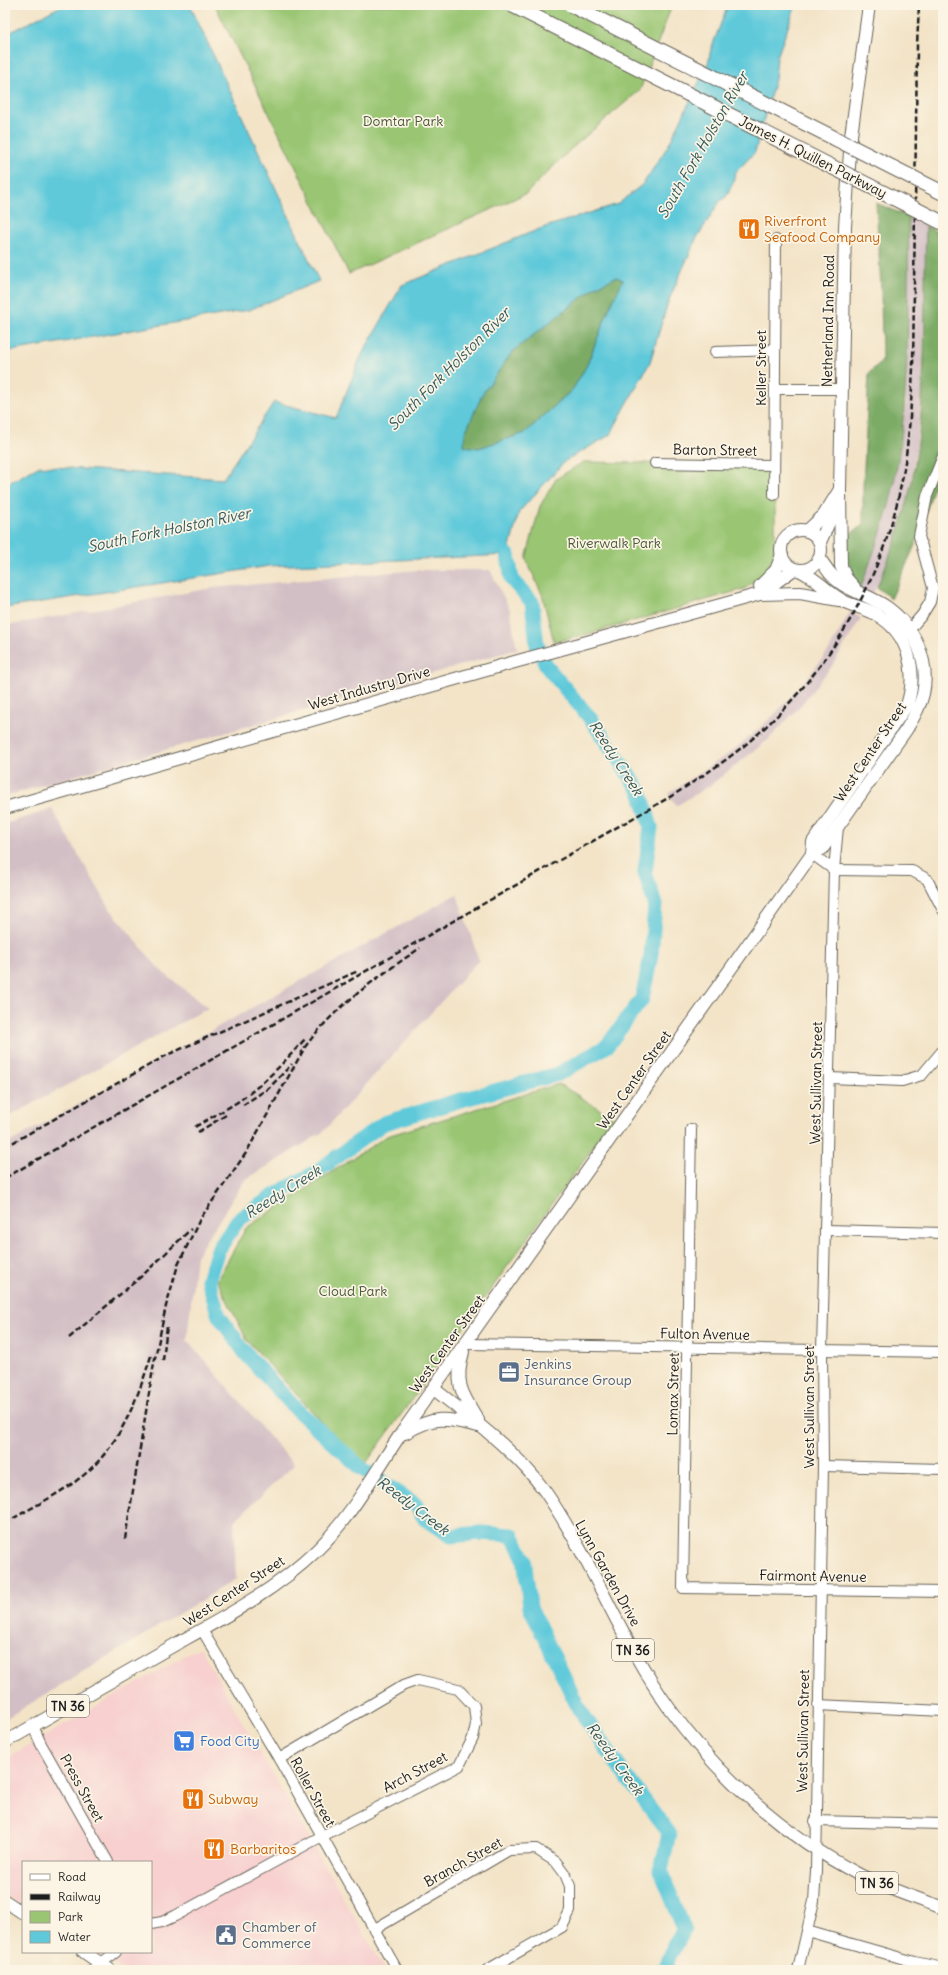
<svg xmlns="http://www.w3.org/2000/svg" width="948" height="1975" font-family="Delius,sans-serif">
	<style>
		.built { fill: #f7d0cf }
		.industrial { fill: #d2bec5 }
		.green { fill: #9ac673; stroke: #5b7148 }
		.forest { fill: #7bab65; stroke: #4c6440 }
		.water { fill: #5fc9da; stroke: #3e727b; fill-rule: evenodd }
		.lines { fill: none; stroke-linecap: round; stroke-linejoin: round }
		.river { stroke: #5fc9da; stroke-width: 15 }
		.minor-casing { stroke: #676258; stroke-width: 12 }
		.major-casing { stroke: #676258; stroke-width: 14 }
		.minor { stroke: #fff; stroke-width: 10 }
		.major { stroke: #fff; stroke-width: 12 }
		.rail { stroke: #1c1c1c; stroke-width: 2.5; stroke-dasharray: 6 3; stroke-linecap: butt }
		.highway-bridge-casing { stroke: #676258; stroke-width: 16; stroke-linecap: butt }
		.highway-bridge { stroke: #fff; stroke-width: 14 }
		.labels { text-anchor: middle; stroke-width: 3.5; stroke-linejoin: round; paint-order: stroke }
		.shield { fill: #fcf5e5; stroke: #5f5d58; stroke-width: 1 }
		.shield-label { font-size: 13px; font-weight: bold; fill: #1c1c1c }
		.park-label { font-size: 14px; fill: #48583a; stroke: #fcf5e5 }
		.street-label { font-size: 14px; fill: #1c1c1c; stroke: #fcf5e5 }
		.food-label { font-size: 14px; fill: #c56008; stroke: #fcf5e5; text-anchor: start }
		.service-label { font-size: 14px; fill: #4e5e75; stroke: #fcf5e5; text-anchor: start }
		.shop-label { font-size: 14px; fill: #366cbe; stroke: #fcf5e5; text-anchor: start }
		.water-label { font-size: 15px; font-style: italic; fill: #33595e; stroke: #fcf5e5 }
	</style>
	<rect width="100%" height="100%" fill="#fcf5e5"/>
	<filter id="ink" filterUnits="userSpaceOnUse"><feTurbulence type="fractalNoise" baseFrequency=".025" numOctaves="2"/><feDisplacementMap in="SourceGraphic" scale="8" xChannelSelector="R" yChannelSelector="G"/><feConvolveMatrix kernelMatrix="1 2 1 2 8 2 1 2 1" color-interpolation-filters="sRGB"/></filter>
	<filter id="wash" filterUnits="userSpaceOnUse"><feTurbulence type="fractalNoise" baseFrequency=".012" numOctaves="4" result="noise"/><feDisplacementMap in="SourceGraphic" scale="16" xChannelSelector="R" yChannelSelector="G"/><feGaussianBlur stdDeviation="0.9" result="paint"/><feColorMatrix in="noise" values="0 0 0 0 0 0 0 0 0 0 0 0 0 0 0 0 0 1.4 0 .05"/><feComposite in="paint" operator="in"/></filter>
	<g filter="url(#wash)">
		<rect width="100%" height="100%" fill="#f3e4c8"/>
		<polygon class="built" points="200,1647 266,1764 385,1970 123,1970 93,1952 151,1952 151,1862 23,1862 23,1907 5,1895 5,1759"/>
		<g class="industrial">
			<polygon points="909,217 926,226 922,391 916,449 908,498 894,548 871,598 860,590 874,551 894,485 906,404"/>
			<polygon points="418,570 490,570 510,610 517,649 5,796 5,626 212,588"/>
			<polygon points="850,612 861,618 832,666 801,705 769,739 712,784 676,806 668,794 735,749 771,718 801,686 829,650"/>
			<polygon points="52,809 110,909 160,970 208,1008 5,1119 5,824"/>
			<polygon points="457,894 479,960 323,1132 245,1180 196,1256 187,1340 294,1465 234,1521 236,1579 5,1719 5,1145"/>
		</g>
		<g class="green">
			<polygon points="215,5 672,5 640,90 573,147 527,193 349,274"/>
			<path d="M583,462l191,3c0,18 4,87 -3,99 -6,11 -17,18 -27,25l-152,44 -38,9 -12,-48 -16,-35 14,-53 16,-27z"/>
			<polygon points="559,1084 614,1118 364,1466 329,1430 247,1340 217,1280 246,1228 387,1136"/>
		</g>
		<g class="forest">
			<path d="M876,203l33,14c-2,89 2,179 -15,266 -7,37 -22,73 -34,107l-19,-24 6,-30 16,-11v-38l6,-114 13,-12 -1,-73z"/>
			<path d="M926,226l17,9v221l-24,80 -28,63 -14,-12c12,-29 24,-58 31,-89 21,-85 15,-184 18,-272z"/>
			<polygon points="616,277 624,280 609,309 587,365 573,389 525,433 479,448 464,446 465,433 483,393 513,351 595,287"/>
		</g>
		<g class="water">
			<polygon points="63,5 190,5 319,281 249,310 5,352 5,35"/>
			<path d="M728,5h68l-19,52 -2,22 -20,73 -20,21 -2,10 -7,14 -6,4 -24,38 -28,63 -18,60 -40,73 -45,26 -46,51 -11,43 -239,11 -264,42v-123l35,-19 183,13 51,-77 62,16 25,-62 41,-71 140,-57 76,-24 25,-20 25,-38 11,-22 29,-61 3,-14zM616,277l7,3 -14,29 -22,56 -14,24 -48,44 -46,15 -15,-2 1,-13 18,-40 30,-42 82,-64z"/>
		</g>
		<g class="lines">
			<polyline class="river" points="508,555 512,580 532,602 537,645 547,667 590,718 640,791 651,827 645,872 655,904 651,956 642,999 607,1046 558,1074 457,1101 384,1123 316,1172 275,1195 238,1220 218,1250 208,1280 219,1316 246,1354 296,1409 361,1468 415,1504 425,1519 451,1536 480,1533 512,1535 524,1558 530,1607 579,1709 622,1771 669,1833 661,1871 684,1929 668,1959 666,1970"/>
		</g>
	</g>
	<g filter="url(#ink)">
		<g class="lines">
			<g class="minor-casing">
				<g id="minor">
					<polyline points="715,352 775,350"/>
					<polyline points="775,389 841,389"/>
					<polyline points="655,463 774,465"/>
					<polyline points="774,495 776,240"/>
					<polyline points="904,636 922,615 930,602 933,588 919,536 927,496 943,456"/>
					<polyline points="812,854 834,870"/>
					<polyline points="834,870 912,871 927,879 943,910"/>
					<polyline points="830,1078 902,1081 922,1075 943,1050"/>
					<polyline points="691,1129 683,1588 943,1592"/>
					<polyline points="826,1230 943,1233"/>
					<polyline points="466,1344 943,1352"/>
					<polyline points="823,1466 943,1469"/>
					<polyline points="202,1630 279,1759 397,1970"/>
					<polyline points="818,1705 943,1711"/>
					<polyline points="33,1726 41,1744 108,1862"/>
					<polyline points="815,1821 943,1824"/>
					<polyline points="151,1924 162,1922 175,1916 322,1836 459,1766 473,1738 476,1724 474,1706 458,1689 418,1680 404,1685 279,1759"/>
					<polyline points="375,1929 509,1850 536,1849 556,1862 565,1874 570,1886 570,1911 562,1927 487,1970"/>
					<polyline points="807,1931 915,1962 943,1968"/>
					<polyline points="92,1970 116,1952"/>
					<polyline points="798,1970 814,1901 816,1871 823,1466 822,1351 834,870 838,827"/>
				</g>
			</g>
			<g class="major-casing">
				<g id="major">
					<circle cx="801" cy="550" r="20"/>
					<polyline points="807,531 824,515 839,491"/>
					<polyline points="820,542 836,507"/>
					<path d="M801,571c16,8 27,22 42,30 11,6 24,7 34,14 32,18 41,57 30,90l-94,137 -1,12"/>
					<polyline points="760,586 776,570 782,555"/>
					<polyline points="854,587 846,578 841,566 840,490 845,227 851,136 869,5"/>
					<polyline points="760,594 800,593 839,600"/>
					<polyline points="5,808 511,663 760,594 794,569"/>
					<path d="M463,1352c-9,32 -1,42 15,68"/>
					<path d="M434,1389c39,31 81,61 110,101 48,69 76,150 125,218 48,67 114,126 187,165 28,15 58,24 87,35"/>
					<path d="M405,1433c31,-18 40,-15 73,-7"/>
					<path d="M5,1742c57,-33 114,-65 171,-98 49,-27 100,-54 141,-94 33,-32 57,-76 83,-115l412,-581 10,-5 84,-119c7,-11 14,-23 17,-36 7,-33 -8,-66 -35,-86 -14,-10 -31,-15 -46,-24 -10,-6 -16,-16 -22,-25"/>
					<polyline points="5,1901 23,1913"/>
					<polyline points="84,1952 110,1970"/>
				</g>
			</g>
			<use href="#minor" class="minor"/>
			<use href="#major" class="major"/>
			<g class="rail">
				<polyline points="243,1105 269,1088 292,1064"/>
				<path d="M195,1127c16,-10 33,-18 48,-29 24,-17 43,-38 63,-60"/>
				<polyline points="198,1132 226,1115"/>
				<polyline points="5,1147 167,1055 358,971"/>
				<path d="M5,1178l670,-384c24,-16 48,-31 70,-49 80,-66 138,-163 157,-265 7,-37 9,-74 11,-112l4,-323 2,-40"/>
				<polyline points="69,1338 144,1274 191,1229"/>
				<polyline points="163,1360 167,1326"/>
				<path d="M5,1523c24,-14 49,-26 71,-42 42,-30 60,-78 75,-125"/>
				<path d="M125,1539l29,-176 12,-57 12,-41 22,-46 46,-66 59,-106c31,-42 73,-70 115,-99"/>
			</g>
			<g class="highway-bridge-casing">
				<g id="highway-bridge">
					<polyline points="512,5 943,223"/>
					<polyline points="571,5 943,193"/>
				</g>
			</g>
			<use href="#highway-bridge" class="highway-bridge"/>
		</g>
	</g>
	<defs>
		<g id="restaurant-square" transform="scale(1.15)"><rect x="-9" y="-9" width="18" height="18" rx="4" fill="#e8710a" stroke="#fcf5e5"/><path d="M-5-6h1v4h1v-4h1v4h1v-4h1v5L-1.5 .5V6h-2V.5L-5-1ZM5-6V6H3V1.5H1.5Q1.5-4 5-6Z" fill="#fff"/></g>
		<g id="office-square" transform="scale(1.15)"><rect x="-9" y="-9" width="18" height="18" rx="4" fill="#5c6f8a" stroke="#fcf5e5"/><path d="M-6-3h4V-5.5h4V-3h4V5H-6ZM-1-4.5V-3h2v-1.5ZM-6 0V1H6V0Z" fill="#fff"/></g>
		<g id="supermarket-square" transform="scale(1.15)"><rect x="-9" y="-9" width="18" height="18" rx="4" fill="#3f7fe0" stroke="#fcf5e5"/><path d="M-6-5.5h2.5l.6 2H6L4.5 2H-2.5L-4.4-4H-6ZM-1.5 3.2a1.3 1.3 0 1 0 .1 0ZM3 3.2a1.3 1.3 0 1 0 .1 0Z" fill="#fff"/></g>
		<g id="civic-square" transform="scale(1.15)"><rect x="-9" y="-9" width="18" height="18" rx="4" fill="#5c6f8a" stroke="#fcf5e5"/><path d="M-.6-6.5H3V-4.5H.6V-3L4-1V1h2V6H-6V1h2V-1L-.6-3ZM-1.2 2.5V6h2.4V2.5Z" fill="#fff"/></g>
	</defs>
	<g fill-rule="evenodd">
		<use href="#restaurant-square" x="749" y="229"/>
		<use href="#office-square" x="509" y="1372"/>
		<use href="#supermarket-square" x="184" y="1741"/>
		<use href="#restaurant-square" x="193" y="1799"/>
		<use href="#restaurant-square" x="214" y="1849"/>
		<use href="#civic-square" x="226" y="1935"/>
	</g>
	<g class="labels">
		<g class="shield">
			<rect x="612" y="1639" width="42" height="22" rx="3"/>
			<rect x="47" y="1695" width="42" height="22" rx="3"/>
			<rect x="856" y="1872" width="42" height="22" rx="3"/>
		</g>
		<g class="shield-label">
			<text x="633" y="1655">TN 36</text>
			<text x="68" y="1711">TN 36</text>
			<text x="877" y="1888">TN 36</text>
		</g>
		<g class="park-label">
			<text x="403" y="126">Domtar Park</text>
			<text x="614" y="548">Riverwalk Park</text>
			<text x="353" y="1296">Cloud Park</text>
		</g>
		<g class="street-label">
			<text transform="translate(813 157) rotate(27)" y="5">James H. Quillen Parkway</text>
			<text transform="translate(828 321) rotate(-89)" y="5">Netherland Inn Road</text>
			<text transform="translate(761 368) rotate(-90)" y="5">Keller Street</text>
			<text transform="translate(715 450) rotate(1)" y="5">Barton Street</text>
			<text transform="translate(369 688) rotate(-16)" y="5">West Industry Drive</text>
			<text transform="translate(870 752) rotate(-56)" y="5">West Center Street</text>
			<text transform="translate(634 1080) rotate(-55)" y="5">West Center Street</text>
			<text transform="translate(816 1083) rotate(-89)" y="5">West Sullivan Street</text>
			<text transform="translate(705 1334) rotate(1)" y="5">Fulton Avenue</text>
			<text transform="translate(447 1344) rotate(-54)" y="5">West Center Street</text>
			<text transform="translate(673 1394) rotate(-89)" y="5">Lomax Street</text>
			<text transform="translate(809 1407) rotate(-90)" y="5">West Sullivan Street</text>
			<text transform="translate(608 1573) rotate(61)" y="5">Lynn Garden Drive</text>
			<text transform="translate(813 1576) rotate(1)" y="5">Fairmont Avenue</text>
			<text transform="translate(234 1591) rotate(-33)" y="5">West Center Street</text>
			<text transform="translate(803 1731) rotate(-89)" y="5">West Sullivan Street</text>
			<text transform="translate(415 1772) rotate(-28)" y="5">Arch Street</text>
			<text transform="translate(82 1788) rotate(61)" y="5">Press Street</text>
			<text transform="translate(313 1792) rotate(61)" y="5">Roller Street</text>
			<text transform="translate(463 1862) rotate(-29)" y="5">Branch Street</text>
		</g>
		<g class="food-label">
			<text x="764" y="226">Riverfront<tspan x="764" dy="16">Seafood Company</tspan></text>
			<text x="208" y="1804">Subway</text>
			<text x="230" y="1854">Barbaritos</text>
		</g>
		<g class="service-label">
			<text x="524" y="1369">Jenkins<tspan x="524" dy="16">Insurance Group</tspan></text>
			<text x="242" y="1932">Chamber of<tspan x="242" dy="16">Commerce</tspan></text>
		</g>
		<g class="shop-label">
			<text x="200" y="1746">Food City</text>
		</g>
		<g class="water-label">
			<text transform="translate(703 145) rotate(-60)" y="5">South Fork Holston River</text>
			<text transform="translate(449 369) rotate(-45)" y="5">South Fork Holston River</text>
			<text transform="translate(169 530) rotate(-12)" y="5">South Fork Holston River</text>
			<text transform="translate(616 758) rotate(57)" y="5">Reedy Creek</text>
			<text transform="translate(283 1192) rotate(-32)" y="5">Reedy Creek</text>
			<text transform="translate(413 1506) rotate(37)" y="5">Reedy Creek</text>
			<text transform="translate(615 1759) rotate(54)" y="5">Reedy Creek</text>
		</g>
	</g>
	<rect width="948" height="1975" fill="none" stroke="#fcf5e5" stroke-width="20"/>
	<rect x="22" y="1861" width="130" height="92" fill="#fcf5e5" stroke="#a29e95"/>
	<rect x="30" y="1874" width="20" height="6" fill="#ffffff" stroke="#a29e95"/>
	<text x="58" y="1881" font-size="12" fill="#1c1c1c">Road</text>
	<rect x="30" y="1894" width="20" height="6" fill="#1c1c1c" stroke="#a29e95"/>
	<text x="58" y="1901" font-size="12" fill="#1c1c1c">Railway</text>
	<rect x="30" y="1911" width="20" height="12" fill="#9ac673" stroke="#a29e95"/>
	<text x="58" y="1921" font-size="12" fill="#1c1c1c">Park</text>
	<rect x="30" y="1931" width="20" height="12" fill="#5fc9da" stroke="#a29e95"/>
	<text x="58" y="1941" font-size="12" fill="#1c1c1c">Water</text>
</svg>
